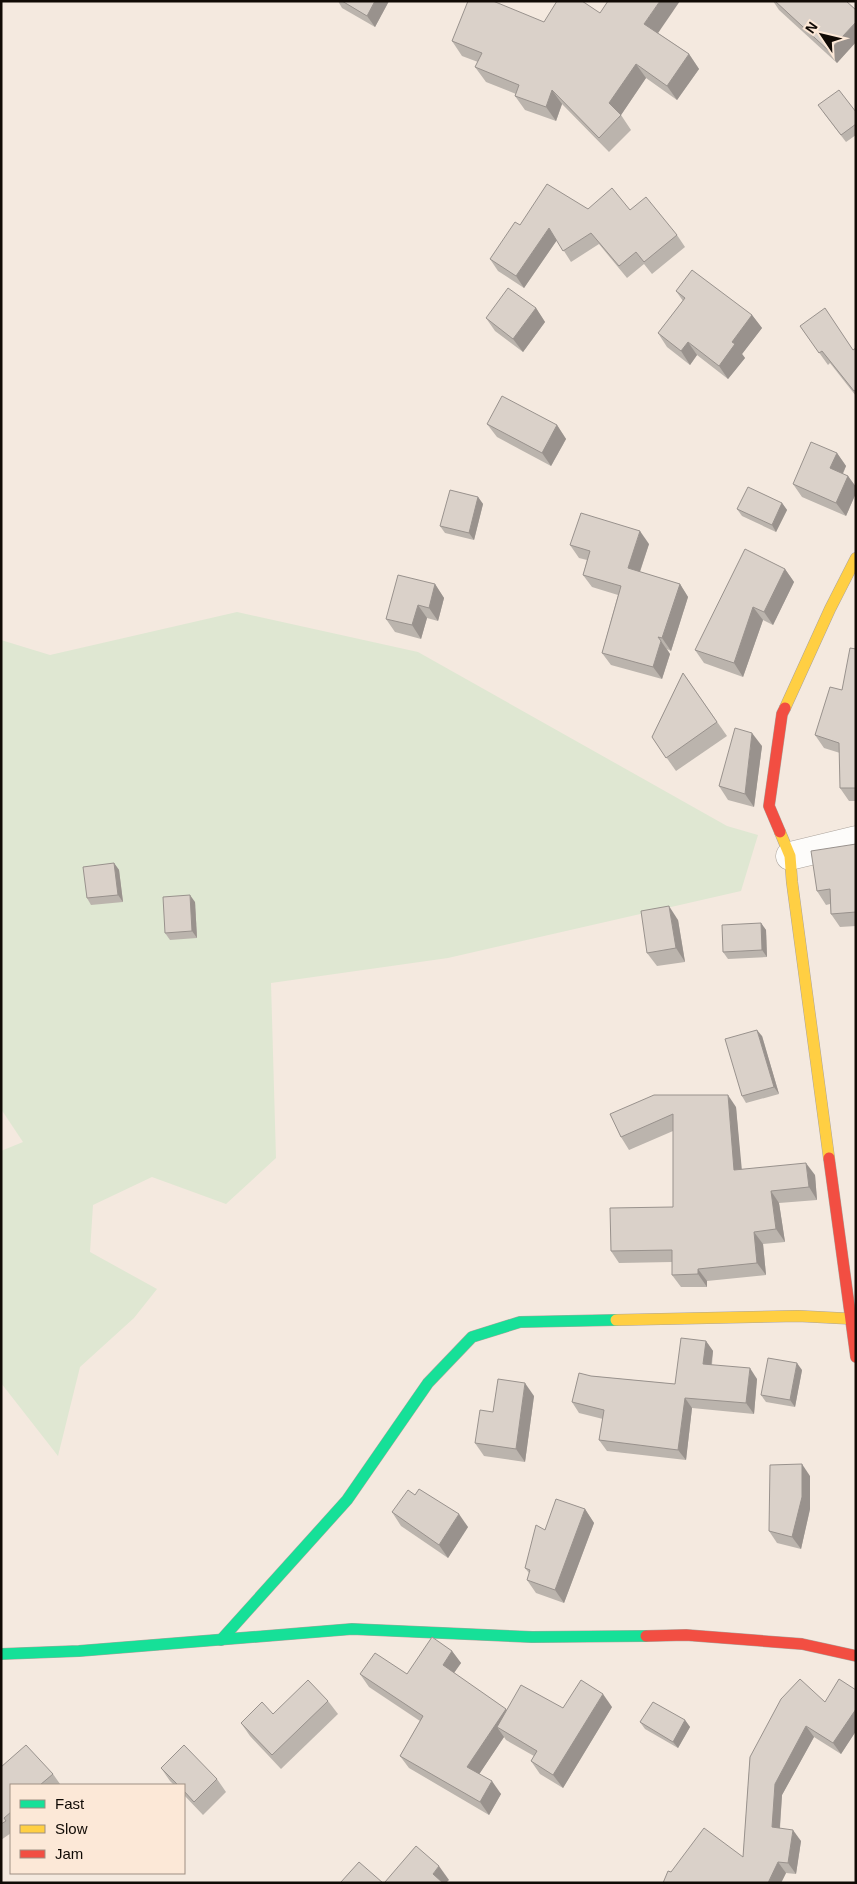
<svg xmlns="http://www.w3.org/2000/svg" width="857" height="1884" font-family="Arial,sans-serif">
	<style>
		.green { fill: #dfe7d2 }
		.lines { fill: none; stroke-linecap: round; stroke-linejoin: round }
		.street-casing { stroke: #aca49c; stroke-width: 29 }
		.fast-casing { stroke: #aca49c; stroke-width: 12 }
		.slow-casing { stroke: #aca49c; stroke-width: 12 }
		.jam-casing { stroke: #aca49c; stroke-width: 12 }
		.street { stroke: #fdfcfa; stroke-width: 28 }
		.fast { stroke: #16e098; stroke-width: 11 }
		.slow { stroke: #ffcf43; stroke-width: 11 }
		.jam { stroke: #f24e42; stroke-width: 11 }
		.wall { fill: #bbb4ad }
		.shaded-wall { fill: #99928d }
		.building { fill: #dad1c9; stroke: #99928d }
	</style>
	<rect width="100%" height="100%" fill="#f4e9df"/>
	<polygon class="green" points="237,612 418,652 727,826 758,835 741,891 448,958 271,983 276,1158 226,1204 152,1177 93,1205 90,1252 157,1289 134,1318 80,1367 58,1456 1,1383 1,1151 23,1142 1,1109 1,640 50,655"/>
	<g class="lines">
		<g class="street-casing">
			<polyline id="street" points="790,856 856,840"/>
		</g>
		<g class="fast-casing">
			<g id="fast">
				<polyline points="221,1640 347,1500 428,1383 472,1337 520,1322 616,1320"/>
				<polyline points="1,1654 79,1651 352,1629 532,1637 646,1636"/>
			</g>
		</g>
		<g class="slow-casing">
			<g id="slow">
				<polyline points="785,708 830,609 856,558"/>
				<polyline points="780,832 790,856 792,882 829,1158"/>
				<polyline points="616,1320 798,1316 856,1319"/>
			</g>
		</g>
		<g class="jam-casing">
			<g id="jam">
				<polyline points="780,832 769,806 782,714 785,708"/>
				<polyline points="829,1158 856,1357"/>
				<polyline points="646,1636 686,1635 802,1644 856,1656"/>
			</g>
		</g>
		<use href="#street" class="street"/>
		<use href="#fast" class="fast"/>
		<use href="#slow" class="slow"/>
		<use href="#jam" class="jam"/>
	</g>
	<g class="wall">
		<polygon points="338,1 389,1 375,27 342,8"/>
		<polygon points="773,1 846,1 856,10 856,42 837,63 779,10"/>
		<polygon points="600,13 658,33 689,54 699,69 677,100 646,78 621,115 631,130 609,152 562,104 556,121 525,110 515,96 516,94 486,82 475,67 478,62 462,56 452,41 544,22"/>
		<polygon points="823,112 856,112 856,135 846,142"/>
		<polygon points="588,209 630,210 677,235 685,247 652,274 644,264 627,278 599,244 571,262 557,240 524,288 498,271 490,259 520,225"/>
		<polygon points="676,291 752,315 762,328 742,354 745,358 728,379 697,355 690,365 667,347 658,333 683,301"/>
		<polygon points="536,308 545,322 523,352 495,331 486,318"/>
		<polygon points="800,326 853,350 856,348 856,396 830,363 828,365"/>
		<polygon points="487,424 557,425 566,439 551,466 497,437"/>
		<polygon points="837,453 846,466 843,474 848,476 856,487 856,493 846,516 802,497 793,484"/>
		<polygon points="478,497 483,504 474,540 445,533 440,526"/>
		<polygon points="782,503 787,510 776,532 742,516 737,509"/>
		<polygon points="649,544 640,572 680,584 688,597 671,651 667,649 670,654 662,679 611,665 602,653 618,595 592,587 583,575 587,560 579,558 570,545"/>
		<polygon points="785,569 794,582 773,625 763,620 743,677 704,663 695,650"/>
		<polygon points="435,584 444,598 438,621 427,618 421,639 395,632 386,619"/>
		<polygon points="856,649 856,801 849,801 840,788 840,753 824,748 815,735 842,690"/>
		<polygon points="683,673 727,736 676,771 652,737"/>
		<polygon points="762,746 754,807 728,800 719,786"/>
		<polygon points="856,844 856,926 840,927 831,914 830,904 826,905 817,891"/>
		<polygon points="114,863 119,870 123,902 91,905 87,898"/>
		<polygon points="195,902 197,938 170,940 165,933"/>
		<polygon points="678,920 685,962 657,966 647,953"/>
		<polygon points="761,923 766,930 767,957 728,959 723,952"/>
		<polygon points="762,1036 779,1094 746,1103 742,1096"/>
		<polygon points="736,1107 741,1169 815,1175 817,1200 779,1203 785,1242 763,1244 766,1275 707,1281 707,1287 681,1287 672,1275 672,1262 619,1263 611,1251 673,1207 673,1131 629,1150 621,1137 610,1114"/>
		<polygon points="706,1341 713,1351 712,1365 757,1379 754,1414 692,1408 686,1460 607,1451 599,1440 603,1419 579,1413 572,1402 591,1376 675,1384"/>
		<polygon points="802,1370 795,1407 766,1402 761,1395"/>
		<polygon points="534,1396 525,1462 484,1456 475,1443 493,1412"/>
		<polygon points="810,1476 810,1509 801,1549 777,1543 769,1531"/>
		<polygon points="415,1495 468,1527 448,1558 401,1526 392,1512"/>
		<polygon points="585,1509 594,1523 564,1603 536,1593 527,1580 529,1573 525,1568 545,1530"/>
		<polygon points="452,1651 461,1663 454,1673 506,1710 612,1707 563,1788 540,1774 531,1761 534,1756 506,1740 504,1737 479,1774 501,1794 489,1815 409,1768 400,1756 420,1721 369,1687 360,1674 407,1674"/>
		<polygon points="856,1690 856,1731 841,1754 814,1737 782,1795 780,1829 801,1841 796,1874 786,1873 781,1883 663,1883 671,1872 743,1857 750,1757 825,1702"/>
		<polygon points="328,1701 338,1714 281,1769 250,1736 241,1723 273,1714"/>
		<polygon points="685,1720 690,1727 678,1748 645,1729 640,1722"/>
		<polygon points="1,1767 53,1774 60,1784 59,1785 11,1785 11,1833 1,1840"/>
		<polygon points="161,1768 217,1779 226,1792 203,1815 184,1795 184,1785 174,1785 170,1781"/>
	</g>
	<g class="shaded-wall">
		<polygon points="375,1 389,1 375,27 367,16"/>
		<polygon points="660,1 680,1 654,39 644,24"/>
		<polygon points="856,22 856,42 837,63 829,51"/>
		<polygon points="689,54 699,69 677,100 667,86"/>
		<polygon points="636,64 646,78 619,118 609,103"/>
		<polygon points="552,90 562,104 556,121 546,107"/>
		<polygon points="549,228 557,240 524,288 516,276"/>
		<polygon points="536,308 545,322 523,352 513,339"/>
		<polygon points="752,315 762,328 742,354 745,358 728,379 719,366 732,342"/>
		<polygon points="688,342 697,355 690,365 681,351"/>
		<polygon points="557,425 566,439 551,466 542,453"/>
		<polygon points="837,453 846,466 839,481 830,468"/>
		<polygon points="848,476 856,487 856,493 846,516 836,503"/>
		<polygon points="478,497 483,504 474,540 469,533"/>
		<polygon points="782,503 787,510 776,532 772,525"/>
		<polygon points="640,531 649,544 637,580 628,568"/>
		<polygon points="785,569 794,582 773,625 764,612"/>
		<polygon points="435,584 444,598 438,621 429,608"/>
		<polygon points="680,584 688,597 671,651 662,638"/>
		<polygon points="418,605 427,618 421,639 412,625"/>
		<polygon points="753,607 763,620 743,677 734,663"/>
		<polygon points="661,641 670,654 662,679 653,667"/>
		<polygon points="752,733 762,746 754,807 745,794"/>
		<polygon points="114,863 119,870 123,902 118,895"/>
		<polygon points="190,895 195,902 197,938 192,931"/>
		<polygon points="669,906 678,920 685,962 676,948"/>
		<polygon points="761,923 766,930 767,957 762,950"/>
		<polygon points="757,1030 762,1036 779,1094 774,1087"/>
		<polygon points="728,1095 736,1107 743,1182 734,1170"/>
		<polygon points="806,1163 815,1175 817,1200 809,1187"/>
		<polygon points="771,1191 779,1203 785,1242 776,1229"/>
		<polygon points="754,1232 763,1244 766,1275 757,1263"/>
		<polygon points="698,1269 707,1281 707,1287 698,1274"/>
		<polygon points="706,1341 713,1351 710,1374 703,1364"/>
		<polygon points="797,1363 802,1370 795,1407 790,1400"/>
		<polygon points="750,1368 757,1379 754,1414 746,1403"/>
		<polygon points="525,1383 534,1396 525,1462 516,1449"/>
		<polygon points="685,1398 692,1408 686,1460 678,1450"/>
		<polygon points="802,1464 810,1476 810,1509 801,1549 792,1537"/>
		<polygon points="585,1509 594,1523 564,1603 555,1590"/>
		<polygon points="459,1514 468,1527 448,1558 439,1545"/>
		<polygon points="452,1651 461,1663 451,1677 443,1665"/>
		<polygon points="603,1694 612,1707 563,1788 553,1775"/>
		<polygon points="506,1709 515,1722 497,1727 504,1737 476,1779 467,1767"/>
		<polygon points="856,1709 856,1731 841,1754 833,1743"/>
		<polygon points="685,1720 690,1727 678,1748 673,1742"/>
		<polygon points="806,1726 814,1737 782,1795 779,1838 772,1827 775,1784"/>
		<polygon points="492,1781 501,1794 489,1815 480,1802"/>
		<polygon points="793,1830 801,1841 796,1874 788,1863"/>
		<polygon points="778,1862 786,1873 781,1883 768,1883"/>
		<polygon points="439,1866 449,1880 446,1883 439,1883 433,1874"/>
	</g>
	<g class="building">
		<polygon points="342,1 375,1 367,16"/>
		<polygon points="468,1 493,1 544,22 557,1 582,1 600,13 608,1 660,1 644,24 689,54 667,86 636,64 609,103 621,115 599,138 552,90 546,107 515,96 519,85 475,67 482,53 452,41"/>
		<polygon points="775,1 846,1 856,10 856,22 829,51"/>
		<polygon points="839,90 856,112 856,124 841,135 818,105"/>
		<polygon points="547,184 588,209 612,188 630,210 646,197 677,235 644,262 636,252 619,266 591,233 563,251 549,228 516,276 490,259 515,222 520,225"/>
		<polygon points="692,270 752,315 732,342 735,344 719,366 688,342 681,351 658,333 685,298 676,291"/>
		<polygon points="508,288 536,308 513,339 486,318"/>
		<polygon points="825,308 853,350 856,348 856,390 854,391 822,351 819,353 800,326"/>
		<polygon points="502,396 557,425 542,453 487,424"/>
		<polygon points="811,442 837,453 830,468 848,476 836,503 793,484"/>
		<polygon points="748,487 782,503 772,525 737,509"/>
		<polygon points="450,490 478,497 469,533 440,526"/>
		<polygon points="581,513 640,531 628,568 680,584 662,638 658,637 661,641 653,667 602,653 621,586 583,575 590,551 570,545"/>
		<polygon points="745,549 785,569 764,612 753,607 734,663 695,650"/>
		<polygon points="398,575 435,584 429,608 418,605 412,625 386,619"/>
		<polygon points="850,648 856,649 856,788 840,788 839,743 815,735 830,687 842,690"/>
		<polygon points="683,673 717,722 666,758 652,737"/>
		<polygon points="735,728 752,733 745,794 719,786"/>
		<polygon points="856,844 856,912 831,914 830,889 817,891 811,851"/>
		<polygon points="114,863 118,895 87,898 83,867"/>
		<polygon points="190,895 192,931 165,933 163,897"/>
		<polygon points="669,906 676,948 647,953 641,911"/>
		<polygon points="761,923 762,950 723,952 722,925"/>
		<polygon points="757,1030 774,1087 742,1096 725,1039"/>
		<polygon points="654,1095 728,1095 734,1170 806,1163 809,1187 771,1191 776,1229 754,1232 757,1263 698,1269 698,1274 672,1275 672,1250 611,1251 610,1208 673,1207 673,1114 621,1137 610,1114"/>
		<polygon points="681,1338 706,1341 703,1364 750,1368 746,1403 685,1398 678,1450 599,1440 604,1410 572,1402 579,1373 591,1376 675,1384"/>
		<polygon points="768,1358 797,1363 790,1400 761,1395"/>
		<polygon points="498,1379 525,1383 516,1449 475,1443 480,1410 493,1412"/>
		<polygon points="802,1464 802,1497 792,1537 769,1531 770,1465"/>
		<polygon points="419,1489 459,1514 439,1545 392,1512 408,1490 415,1495"/>
		<polygon points="556,1499 585,1509 555,1590 527,1580 530,1570 525,1568 536,1525 545,1530"/>
		<polygon points="432,1637 452,1651 443,1665 506,1709 467,1767 492,1781 480,1802 400,1756 423,1716 360,1674 375,1653 407,1674"/>
		<polygon points="800,1679 825,1702 839,1679 856,1690 856,1709 833,1743 806,1726 775,1784 772,1827 793,1830 788,1863 778,1862 768,1883 663,1883 668,1871 671,1872 704,1828 743,1857 750,1757 781,1699"/>
		<polygon points="308,1680 328,1701 272,1755 241,1723 262,1702 273,1714"/>
		<polygon points="581,1680 603,1694 553,1775 531,1761 537,1751 497,1727 521,1685 563,1708"/>
		<polygon points="653,1702 685,1720 673,1742 640,1722"/>
		<polygon points="26,1745 53,1774 40,1785 11,1785 11,1812 4,1818 6,1821 1,1824 1,1767"/>
		<polygon points="184,1745 217,1779 194,1802 184,1791 184,1785 178,1785 161,1768"/>
		<polygon points="416,1846 439,1866 433,1874 443,1883 386,1883 385,1882"/>
		<polygon points="359,1862 383,1883 343,1883 341,1882"/>
	</g>
	<rect width="857" height="1884" fill="none" stroke="#100a05" stroke-width="5"/>
	<rect x="10" y="1784" width="175" height="90" fill="#fce8d7" stroke="#9e8f83"/>
	<rect x="20" y="1800" width="25" height="8" fill="#16e098" stroke="#9e8f83"/>
	<text x="55" y="1809" font-size="15" fill="#100a05">Fast</text>
	<rect x="20" y="1825" width="25" height="8" fill="#ffcf43" stroke="#9e8f83"/>
	<text x="55" y="1834" font-size="15" fill="#100a05">Slow</text>
	<rect x="20" y="1850" width="25" height="8" fill="#f24e42" stroke="#9e8f83"/>
	<text x="55" y="1859" font-size="15" fill="#100a05">Jam</text>
	<g transform="translate(822 35) rotate(305)" stroke="#fce8d7" stroke-width="4" paint-order="stroke">
	<path d="M0-4L9 19L0 12L-9 19Z" fill="#100a05"/>
	<text y="-8" font-size="14" font-weight="bold" text-anchor="middle" fill="#100a05">N</text>
	</g>
</svg>
